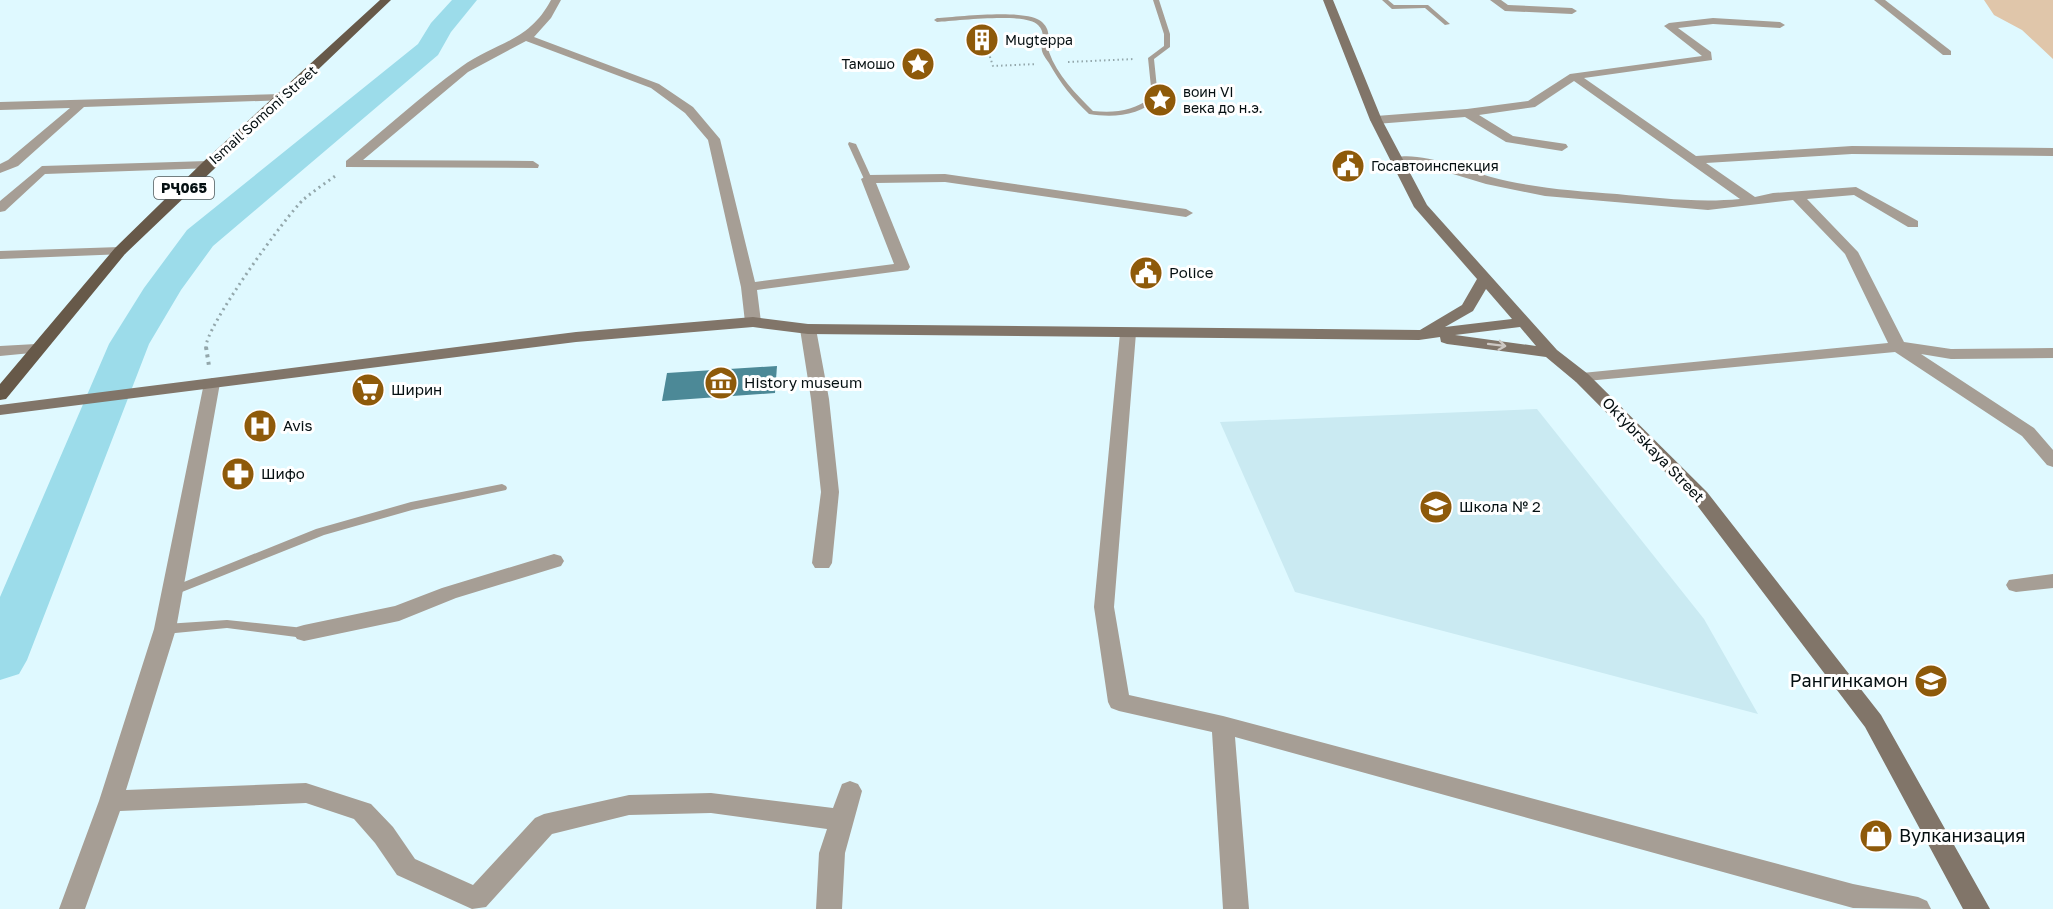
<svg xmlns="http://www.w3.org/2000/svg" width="2053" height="909" font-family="'Golos Text',sans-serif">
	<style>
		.built { fill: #caeaf2 }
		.green { fill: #e0c6aa }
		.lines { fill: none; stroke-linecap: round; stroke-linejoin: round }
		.river { fill: #9cdcea; fill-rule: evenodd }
		.building { fill: #4c8997 }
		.path-far2 { stroke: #93a7ab; stroke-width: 2; stroke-dasharray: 1.5 3; stroke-linecap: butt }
		.path-far1 { stroke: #93a7ab; stroke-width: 3; stroke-dasharray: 2 4; stroke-linecap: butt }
		.path { stroke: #93a7ab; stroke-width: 4; stroke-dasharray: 3 4.5; stroke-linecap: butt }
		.lane { fill: #a69e95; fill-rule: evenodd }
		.street { fill: #a69e95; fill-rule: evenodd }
		.secondary { fill: #817569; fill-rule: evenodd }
		.primary { fill: #675949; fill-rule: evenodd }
		.oneway { stroke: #cdc8c3 }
		.labels { text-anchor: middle; stroke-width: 6; stroke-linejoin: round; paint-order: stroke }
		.far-poi-label { font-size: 14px; fill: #050f11; stroke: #fff; text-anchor: start }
		.far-street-label { font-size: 14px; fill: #050f11; stroke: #fff }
		.shield { fill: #fff; stroke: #505758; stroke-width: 1.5 }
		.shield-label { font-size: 14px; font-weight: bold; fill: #050f11 }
		.poi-label { font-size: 15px; fill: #050f11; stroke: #fff; text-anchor: start }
		.street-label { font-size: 15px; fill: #050f11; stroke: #fff }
		.near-poi-label { font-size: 18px; fill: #050f11; stroke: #fff; text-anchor: end }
	</style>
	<rect width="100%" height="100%" fill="#dff9ff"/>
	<polygon class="built" points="1537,409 1704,619 1758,714 1295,592 1220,422"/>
	<polygon class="green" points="1984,0 2053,0 2053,59 2022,30 1994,15"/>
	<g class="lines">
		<polygon class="river" points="452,0 477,0 451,32 438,55 213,246 181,290 149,344 27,660 19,674 0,680 0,597 109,344 144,288 187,230 418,44 431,23"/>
	</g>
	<polygon class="building" points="777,366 775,393 662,401 667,373"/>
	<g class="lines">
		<g class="path-far2">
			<polyline points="987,48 993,66 1037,64"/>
			<polyline points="1068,62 1135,59"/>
		</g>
		<path class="path-far1" d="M206,348c-3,-18 81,-134 98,-149 11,-9 23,-17 34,-25"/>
		<polyline class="path" points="206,347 209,366"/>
		<g class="lane">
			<path d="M1153,0h6l11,34v13l-16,12 4,39c-18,18 -45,20 -69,16 -16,-15 -29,-31 -40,-51 -2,-3 -6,-8 -7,-12 -2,-9 5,-17 -4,-26 -12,-13 -82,-4 -101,-3l-3,-2 3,-2c21,-1 90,-10 105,4 11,10 4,20 7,30 8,23 27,42 44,59 23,2 40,0 59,-14l-4,-39 16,-12v-12z"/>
			<polygon points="1382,0 1388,0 1394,5 1428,5 1450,24 1445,25 1425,8 1392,9"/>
			<polygon points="849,142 856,144 872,179 871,181 864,179 848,144"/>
			<polygon points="502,484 506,486 507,488 506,490 412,510 324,535 177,594 169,594 167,591 169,588 316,529 411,502"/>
			<polygon points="227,620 304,628 308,630 310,633 308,636 304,638 227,628 165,634 161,632 159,629 161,626 165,624"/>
		</g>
		<g class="street">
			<path d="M551,0h10l-10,18 -17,19 125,47 34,23 27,32 35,143 139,-18 -33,-85 7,-4 77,-1 241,35 7,4 -7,4 -241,-35 -69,1 34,84 -2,3 -151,20 4,32 -8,5 -8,-5 -4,-35 -33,-147 -23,-27 -34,-25 -125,-47 -58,31 -105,88 170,1 6,4 -1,3 -192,-1v-6c38,-31 75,-65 115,-94 35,-25 68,-25 90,-67z"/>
			<polygon points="1490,0 1501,0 1508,5 1572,8 1577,11 1572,14 1505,11"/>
			<polygon points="1874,0 1885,0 1951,51 1951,55 1943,55"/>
			<path d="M1713,18l67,4 5,3 -5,3 -67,-4 -35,4 33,24 1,8 -128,18 112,78 156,-10 201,2v8l-201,-2 -146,9 49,34 18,-4 83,-6 62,34v6h-10l-54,-32 -47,4 51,53 46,90 47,7 102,-1v10l-102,1 -30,-5 113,74 19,22v17l-6,-2 -25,-29 -127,-84 -319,30 -2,-4 8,-5 306,-30 -43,-89 -52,-54 -85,10 -163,-14 -59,-12 -56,-17 -34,-2 -6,-4c15,-15 81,10 101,16 41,11 84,14 126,17 41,4 82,9 123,5l-166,-118 -39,26 -56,8 34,21 53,8 2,3 -6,4 -56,-9 -41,-25 -89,7 -6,-4 6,-4 91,-7 61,-8 42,-27 132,-18 -38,-30 5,-3z"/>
			<polygon points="283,94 289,98 287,100 84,107 18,166 0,173 0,164 8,160 70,108 0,110 0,102"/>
			<polygon points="208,161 214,165 213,168 45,174 5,211 0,212 0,201 42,166"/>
			<polygon points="120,247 127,251 125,254 0,259 0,251"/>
			<polygon points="808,324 816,329 829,399 839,492 832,563 829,568 815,568 812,563 821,492 811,399 800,329"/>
			<polygon points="1128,328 1136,333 1114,607 1129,695 1223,716 1853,884 1918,897 1927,901 1931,909 1853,908 1235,737 1249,909 1223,909 1212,732 1119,711 1111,708 1108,702 1094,607 1120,333"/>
			<polygon points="36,344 42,346 44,349 42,352 0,356 0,346"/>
			<polygon points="212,378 220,383 176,629 126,790 306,783 371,804 393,827 415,859 473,885 535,818 544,814 629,795 711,793 833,808 842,784 850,781 858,784 862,791 845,853 842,909 816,909 819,853 827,829 711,813 629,815 552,834 486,907 472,909 397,875 375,843 354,819 306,803 120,811 85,909 59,909 99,801 154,629 204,383"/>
			<polygon points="554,554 561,556 564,561 561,566 456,598 399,621 304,641 297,639 293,633 297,627 304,625 395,606 442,588"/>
			<polygon points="2053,574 2053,588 2016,592 2009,590 2006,585 2009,580"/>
		</g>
		<path class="secondary" d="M1323,0h10l49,120 45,85 130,145 31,24 119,118 174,223 109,194h-27l-98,-182 -172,-227 -117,-118 -30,-25 -99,-13 -6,-2 -1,-5 -21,3 -611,-6 -55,-7 -177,15 -576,73v-10l576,-73 177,-15 55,7 612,6 42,-25 15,-26 -63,-72 -44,-87zM1486,289l26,30 -67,8 28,-16zM1520,327l16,19 -81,-11z"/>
		<polygon class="primary" points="380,0 391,0 125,254 6,399 0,400 0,384 115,248 203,162"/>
	</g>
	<defs><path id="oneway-shaft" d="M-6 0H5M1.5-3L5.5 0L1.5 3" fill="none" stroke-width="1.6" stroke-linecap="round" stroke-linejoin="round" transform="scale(1.5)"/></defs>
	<use class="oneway" href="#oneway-shaft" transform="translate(1497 345) rotate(7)"/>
	<defs>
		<g id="building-disc" transform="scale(1.725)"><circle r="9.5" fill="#8e5a0a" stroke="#fff"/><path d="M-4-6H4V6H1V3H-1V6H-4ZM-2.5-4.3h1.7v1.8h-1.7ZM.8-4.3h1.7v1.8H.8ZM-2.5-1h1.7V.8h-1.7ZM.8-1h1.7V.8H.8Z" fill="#fff"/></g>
		<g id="sight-disc" transform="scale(1.725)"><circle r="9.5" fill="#8e5a0a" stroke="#fff"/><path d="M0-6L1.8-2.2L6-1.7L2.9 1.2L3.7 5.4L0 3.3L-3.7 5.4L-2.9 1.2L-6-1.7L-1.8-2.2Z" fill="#fff"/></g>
		<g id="civic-disc" transform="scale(1.725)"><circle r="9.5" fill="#8e5a0a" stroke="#fff"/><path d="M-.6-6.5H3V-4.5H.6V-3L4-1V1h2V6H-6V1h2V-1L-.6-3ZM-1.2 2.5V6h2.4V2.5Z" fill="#fff"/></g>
		<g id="museum-disc" transform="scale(1.725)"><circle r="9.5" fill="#8e5a0a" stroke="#fff"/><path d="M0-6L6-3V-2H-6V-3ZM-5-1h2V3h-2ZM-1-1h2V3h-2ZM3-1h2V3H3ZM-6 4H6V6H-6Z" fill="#fff"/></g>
		<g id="supermarket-disc" transform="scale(1.725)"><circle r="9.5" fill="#8e5a0a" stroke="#fff"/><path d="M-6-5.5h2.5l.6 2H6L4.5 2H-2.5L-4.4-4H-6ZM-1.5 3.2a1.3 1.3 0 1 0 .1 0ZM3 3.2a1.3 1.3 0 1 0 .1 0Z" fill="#fff"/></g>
		<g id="hospital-disc" transform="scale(1.725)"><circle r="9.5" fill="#8e5a0a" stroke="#fff"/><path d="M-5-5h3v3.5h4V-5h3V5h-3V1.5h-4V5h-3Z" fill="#fff"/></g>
		<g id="pharmacy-disc" transform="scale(1.725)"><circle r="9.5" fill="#8e5a0a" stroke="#fff"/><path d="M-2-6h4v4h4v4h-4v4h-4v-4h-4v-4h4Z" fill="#fff"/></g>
		<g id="school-disc" transform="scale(1.725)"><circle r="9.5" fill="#8e5a0a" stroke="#fff"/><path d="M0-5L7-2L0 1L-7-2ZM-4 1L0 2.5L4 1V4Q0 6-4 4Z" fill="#fff"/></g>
		<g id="shop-disc" transform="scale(1.725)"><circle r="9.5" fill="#8e5a0a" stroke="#fff"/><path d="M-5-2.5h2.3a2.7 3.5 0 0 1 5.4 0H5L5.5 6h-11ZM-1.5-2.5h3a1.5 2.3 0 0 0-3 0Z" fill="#fff"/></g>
	</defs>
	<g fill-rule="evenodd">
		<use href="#building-disc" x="982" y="40"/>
		<use href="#sight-disc" x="918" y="64"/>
		<use href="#sight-disc" x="1160" y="100"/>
		<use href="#civic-disc" x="1348" y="166"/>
		<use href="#civic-disc" x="1146" y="273"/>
		<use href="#museum-disc" x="721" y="383"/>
		<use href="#supermarket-disc" x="368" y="390"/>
		<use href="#hospital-disc" x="260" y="426"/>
		<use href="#pharmacy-disc" x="238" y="474"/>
		<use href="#school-disc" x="1436" y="507"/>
		<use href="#school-disc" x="1931" y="681"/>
		<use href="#shop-disc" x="1876" y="836"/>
	</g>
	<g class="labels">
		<g class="far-poi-label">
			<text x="1005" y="45">Mugteppa</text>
			<text x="895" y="69" text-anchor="end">Тамошо</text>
			<text x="1183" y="97">воин VI<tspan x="1183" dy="16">века до н.э.</tspan></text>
			<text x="1371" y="171">Госавтоинспекция</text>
		</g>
		<g class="far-street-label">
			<text transform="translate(263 115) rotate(-42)" y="5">Ismail Somoni Street</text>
		</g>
		<rect class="shield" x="154" y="177" width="60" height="22" rx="4.5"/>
		<g class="shield-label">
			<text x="184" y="193">РҶ065</text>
		</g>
		<g class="poi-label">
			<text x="1169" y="278">Police</text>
			<text x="744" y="388">History museum</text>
			<text x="391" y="395">Ширин</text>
			<text x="283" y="431">Avis</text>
			<text x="261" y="479">Шифо</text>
			<text x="1459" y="512">Школа № 2</text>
		</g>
		<g class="street-label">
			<text transform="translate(1653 450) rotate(46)" y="5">Oktybrskaya Street</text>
		</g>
		<g class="near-poi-label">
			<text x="1908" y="687">Рангинкамон</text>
			<text x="1899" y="842" text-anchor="start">Вулканизация</text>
		</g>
	</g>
</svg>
